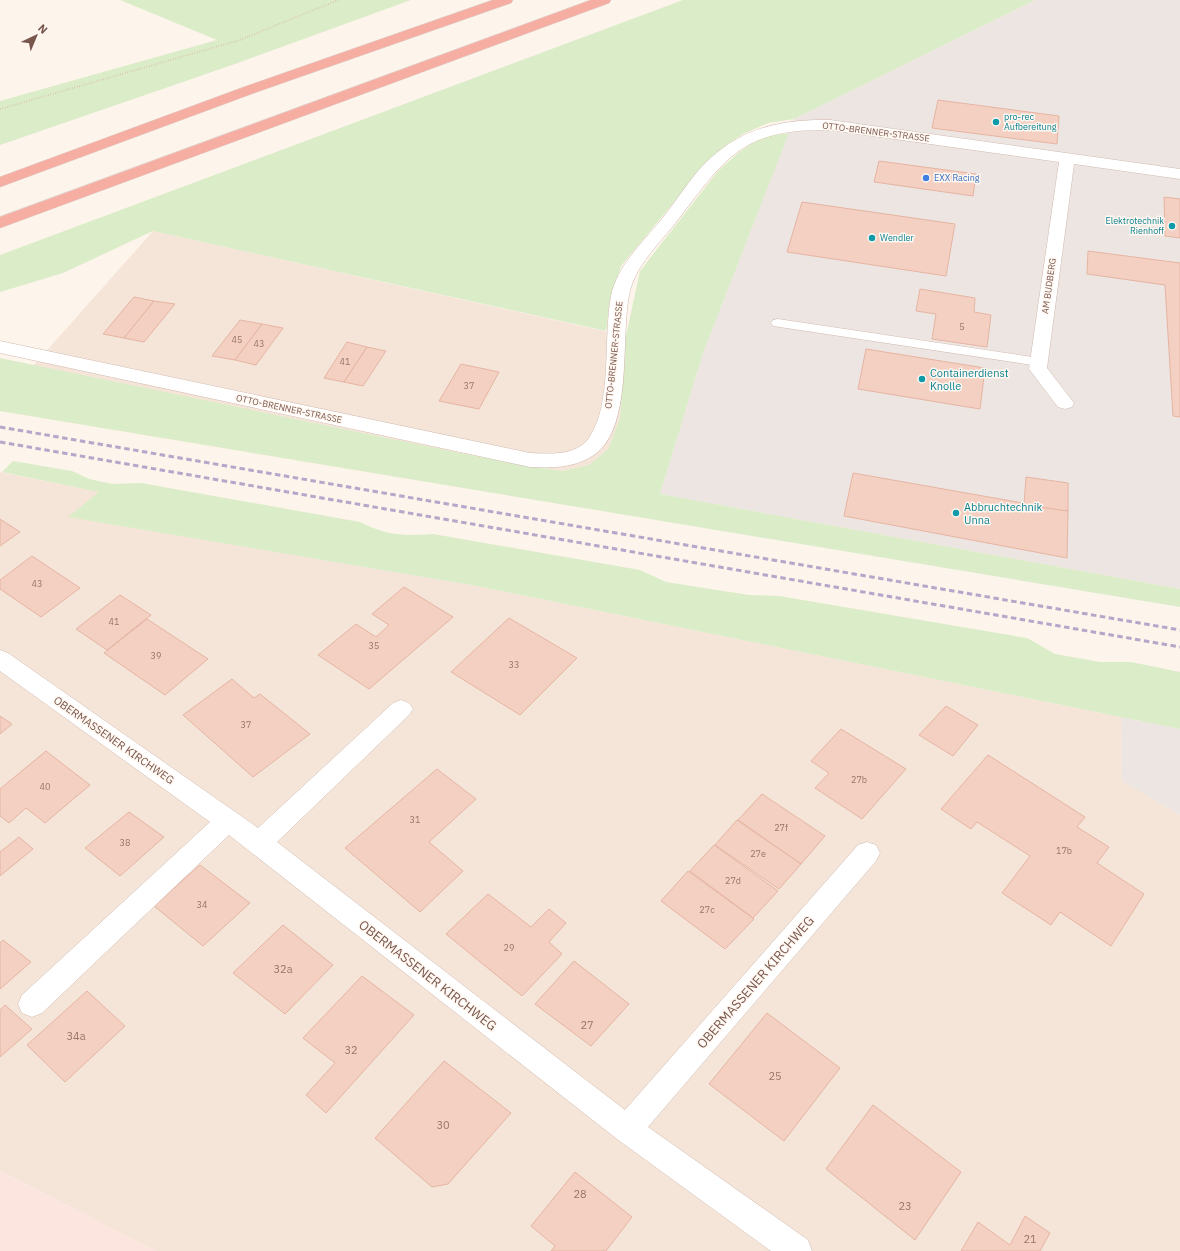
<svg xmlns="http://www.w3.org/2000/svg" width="1180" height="1251" font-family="'IBM Plex Sans',sans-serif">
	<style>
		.residential { fill: #f5e5d9 }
		.commercial { fill: #fde5df }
		.industrial { fill: #ede5e1 }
		.green { fill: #dbecc8 }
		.building { fill: #f3d0c2; stroke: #e6b4a2 }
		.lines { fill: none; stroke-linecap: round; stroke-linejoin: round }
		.service-casing { stroke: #d1baaf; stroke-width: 1 }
		.minor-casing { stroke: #d1baaf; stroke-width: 1 }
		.motorway-casing { stroke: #dad0cd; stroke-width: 1 }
		.path { stroke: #d9b2a4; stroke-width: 2; stroke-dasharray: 0.5 2; stroke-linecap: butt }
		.service { fill: #fff; fill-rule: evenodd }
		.minor { fill: #fff; fill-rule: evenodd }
		.motorway { fill: #f7aea2; fill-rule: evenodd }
		.rail { stroke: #b5a7c9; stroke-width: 3; stroke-dasharray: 5.5 3.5; stroke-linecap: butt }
		.culture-dot { fill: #0f9aa8; stroke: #fff8f2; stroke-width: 1.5 }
		.shop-dot { fill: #3f7fe0; stroke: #fff8f2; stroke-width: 1.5 }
		.labels { text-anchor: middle; stroke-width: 3; stroke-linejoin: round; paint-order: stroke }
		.far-culture-label { font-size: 9px; fill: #0d838f; stroke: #fff8f2; text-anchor: start }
		.far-street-label { font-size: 9px; fill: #7a574d; stroke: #fff8f2 }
		.far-shop-label { font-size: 9px; fill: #366cbe; stroke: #fff8f2; text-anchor: start }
		.number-label { font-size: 9px; fill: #98756a }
		.culture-label { font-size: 11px; fill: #0d838f; stroke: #fff8f2; text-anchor: start }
		.street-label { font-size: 11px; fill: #7a574d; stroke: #fff8f2 }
		.near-number-label { font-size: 11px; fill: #98756a }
		.near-street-label { font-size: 13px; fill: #7a574d; stroke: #fff8f2 }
	</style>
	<rect width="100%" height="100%" fill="#fdf4eb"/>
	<g class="residential">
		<polygon points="153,231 626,336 620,418 608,449 589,465 562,471 470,455 33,366"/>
		<polygon points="0,472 100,492 69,517 477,586 1121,717 1122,781 1180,815 1180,1251 156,1251 0,1171"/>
	</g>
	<polygon class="commercial" points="0,1171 156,1251 0,1251"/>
	<g class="industrial">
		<polygon points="1035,0 1180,0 1180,169 1124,162 1180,170 1180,589 660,494 703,353 794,119"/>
		<polygon points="1121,717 1180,729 1180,815 1122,781"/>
	</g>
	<g class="green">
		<polygon points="120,0 411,0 235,64 0,145 0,101 217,40"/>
		<polygon points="683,0 1035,0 794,119 768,123 743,134 724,147 704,166 621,266 610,300 606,331 153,231 63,273 0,292 0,255"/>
		<polygon points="789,133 703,353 660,494 1180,589 1180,607 0,411 0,358 470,455 562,471 589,465 608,449 620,418 626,336 640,271 718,171 738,153 754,142 770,136"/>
		<path d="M13,461l59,10 17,8 23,5 29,-1 219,39c28,14 42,14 73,12l207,36 26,12 83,13 30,1 248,42 28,16 45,8h31l49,10v57l-703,-143 -409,-69 31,-25 -97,-20z"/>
	</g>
	<g class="building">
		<polygon points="938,100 1059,116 1057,144 932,128"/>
		<polygon points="879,161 976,174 973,196 874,182"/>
		<polygon points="1164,197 1180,199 1180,238 1165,236"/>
		<polygon points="802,202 955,224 946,276 787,252"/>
		<polygon points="1088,251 1180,263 1180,417 1173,416 1165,285 1087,274"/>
		<polygon points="920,289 975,298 974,312 991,315 987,347 932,339 936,314 916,311"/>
		<polygon points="134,297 154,301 124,338 103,334"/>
		<polygon points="154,301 175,304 144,342 124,338"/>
		<polygon points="240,320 262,324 235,360 212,356"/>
		<polygon points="262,324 283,328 256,365 235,360"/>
		<polygon points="347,342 367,347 344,382 324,378"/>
		<polygon points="367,347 386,351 363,386 344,382"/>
		<polygon points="866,349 985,368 980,409 858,389"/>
		<polygon points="461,364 499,372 479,409 439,401"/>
		<polygon points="853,473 1068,511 1067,558 844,516"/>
		<polygon points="1026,477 1068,483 1068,511 1024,505"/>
		<polygon points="0,519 20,532 0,546"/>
		<polygon points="32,556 80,588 41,617 0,589 0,580"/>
		<polygon points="404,587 453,617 369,689 318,655 356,624 376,637 389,625 372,614"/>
		<polygon points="120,595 151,615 107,650 76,629"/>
		<polygon points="509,618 577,658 520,715 451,672"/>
		<polygon points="147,619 208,659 165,695 104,653"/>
		<polygon points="232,679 254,698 260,694 310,734 253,777 183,715"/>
		<polygon points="946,706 978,725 953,756 919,735"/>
		<polygon points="0,716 12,724 0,734"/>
		<polygon points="841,729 906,769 862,819 815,788 829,773 811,761"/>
		<polygon points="46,751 90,785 45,823 26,808 9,823 0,816 0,789"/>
		<polygon points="988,755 1085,817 1077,827 1109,847 1097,863 1144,894 1111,946 1060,912 1051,925 1002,893 1030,856 977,822 971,829 941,809"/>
		<polygon points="437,769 476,799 429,842 463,871 420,912 345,848"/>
		<polygon points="762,794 825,836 801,864 738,820"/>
		<polygon points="129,812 164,837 120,876 85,848"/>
		<polygon points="737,820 801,864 779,889 715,845"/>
		<polygon points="19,837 33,849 0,876 0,852"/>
		<polygon points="714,845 778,891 753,918 690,871"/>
		<polygon points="200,865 250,903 203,946 154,906"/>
		<polygon points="688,871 754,919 725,949 661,901"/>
		<polygon points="488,894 531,927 549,909 566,923 549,942 562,954 522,996 446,934"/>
		<polygon points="283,925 333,965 285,1014 233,973"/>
		<polygon points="3,940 31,962 0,989 0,943"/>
		<polygon points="574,961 629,1004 591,1046 535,1004"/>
		<polygon points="362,976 414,1015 326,1113 306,1095 335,1063 303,1038"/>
		<polygon points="87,991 125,1026 65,1082 27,1045"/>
		<polygon points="5,1005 32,1029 0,1057 0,1010"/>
		<polygon points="767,1013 840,1068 784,1141 709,1084"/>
		<polygon points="444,1061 511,1113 448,1184 432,1187 375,1138"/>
		<polygon points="873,1105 961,1172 915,1240 826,1169"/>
		<polygon points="575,1172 632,1217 606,1251 551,1251 555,1246 531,1226"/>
		<polygon points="1025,1216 1050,1233 1040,1251 961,1251 978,1222 1010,1245"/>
	</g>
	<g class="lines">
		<g class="service-casing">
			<polygon id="service" points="778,319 1039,358 1044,359 1046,362 1044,365 1039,366 773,326 771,323 773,320"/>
		</g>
		<g class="minor-casing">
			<g id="minor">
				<path d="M830,120l350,49v10l-106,-15 -27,204 27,35 -2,4 -7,2 -7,-2 -29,-38 30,-207 -229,-32c-92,-2 -106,31 -157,96 -16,20 -37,40 -43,65 -11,44 6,143 -41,167 -18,10 -39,10 -59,9l-530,-114v-12l530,112c20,1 46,3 59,-15 24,-35 14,-101 22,-142 6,-30 31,-53 50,-76 12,-15 23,-32 36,-48 37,-42 79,-53 133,-52z"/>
				<polygon points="0,650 8,653 258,828 393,703 401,700 409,703 413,709 409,715 277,842 625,1110 858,845 867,842 876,845 880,853 876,861 648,1127 808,1240 812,1251 771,1251 617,1139 229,835 42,1013 32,1017 22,1013 18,1004 22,995 210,822 0,671"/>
			</g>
		</g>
		<g class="motorway-casing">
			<g id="motorway">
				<polygon points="493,0 513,0 511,3 254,93 0,187 0,177 244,87"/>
				<polygon points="591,0 611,0 609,3 0,228 0,217"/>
			</g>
		</g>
		<polyline class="path" points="0,109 240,40 338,0"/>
		<use href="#service" class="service"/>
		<use href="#minor" class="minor"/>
		<use href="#motorway" class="motorway"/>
		<g class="rail">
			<polyline points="0,427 1180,630"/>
			<polyline points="0,442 1180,647"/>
		</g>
	</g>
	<g class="culture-dot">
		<circle cx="996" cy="122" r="4"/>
		<circle cx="1172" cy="226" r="4"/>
		<circle cx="872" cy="238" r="4"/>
		<circle cx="922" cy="379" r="4"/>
		<circle cx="956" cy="513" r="4"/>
	</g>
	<circle class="shop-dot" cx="926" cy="178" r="4"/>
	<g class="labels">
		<g class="far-culture-label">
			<text x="1004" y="120">pro-rec<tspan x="1004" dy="10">Aufbereitung</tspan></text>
			<text x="1164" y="224" text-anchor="end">Elektrotechnik<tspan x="1164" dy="10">Rienhoff</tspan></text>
			<text x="880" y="241">Wendler</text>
		</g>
		<g class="far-street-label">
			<text transform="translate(876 132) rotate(7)" y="3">OTTO-BRENNER-STRASSE</text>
			<text transform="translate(1049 286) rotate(-82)" y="3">AM BUDBERG</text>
			<text transform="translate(614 355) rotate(-84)" y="3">OTTO-BRENNER-STRASSE</text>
			<text transform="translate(289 409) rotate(12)" y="3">OTTO-BRENNER-STRASSE</text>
		</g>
		<g class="far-shop-label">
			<text x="934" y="181">EXX Racing</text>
		</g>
		<g class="number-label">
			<text x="962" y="330">5</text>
			<text x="237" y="343">45</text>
			<text x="259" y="347">43</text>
			<text x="345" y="365">41</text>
			<text x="469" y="389">37</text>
			<text x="37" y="587">43</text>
			<text x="114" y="625">41</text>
			<text x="374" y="649">35</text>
			<text x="156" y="659">39</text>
			<text x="514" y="668">33</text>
			<text x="246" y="728">37</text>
			<text x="859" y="783">27b</text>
			<text x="45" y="790">40</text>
			<text x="415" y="823">31</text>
			<text x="781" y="831">27f</text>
			<text x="125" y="846">38</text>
			<text x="1064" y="854">17b</text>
			<text x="758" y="857">27e</text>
			<text x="733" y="884">27d</text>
			<text x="202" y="908">34</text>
			<text x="707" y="913">27c</text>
			<text x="509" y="951">29</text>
		</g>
		<g class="culture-label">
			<text x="930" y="377">Containerdienst<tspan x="930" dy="13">Knolle</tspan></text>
			<text x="964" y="511">Abbruchtechnik<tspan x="964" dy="13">Unna</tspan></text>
		</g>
		<g class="street-label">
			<text transform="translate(114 740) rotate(35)" y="4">OBERMASSENER KIRCHWEG</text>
		</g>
		<g class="near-number-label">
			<text x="283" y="973">32a</text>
			<text x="587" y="1029">27</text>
			<text x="76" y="1040">34a</text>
			<text x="351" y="1054">32</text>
			<text x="775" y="1080">25</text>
			<text x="443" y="1129">30</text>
			<text x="580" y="1198">28</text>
			<text x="905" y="1210">23</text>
			<text x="1030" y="1243">21</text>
		</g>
		<g class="near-street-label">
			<text transform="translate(428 975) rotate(38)" y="5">OBERMASSENER KIRCHWEG</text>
			<text transform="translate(755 982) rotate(-49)" y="5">OBERMASSENER KIRCHWEG</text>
		</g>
	</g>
	<g transform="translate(36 36) rotate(44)" stroke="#fff8f2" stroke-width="3" paint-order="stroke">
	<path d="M0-3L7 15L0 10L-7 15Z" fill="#7a574d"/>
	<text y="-6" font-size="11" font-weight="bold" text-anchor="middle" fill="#7a574d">N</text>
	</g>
</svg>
